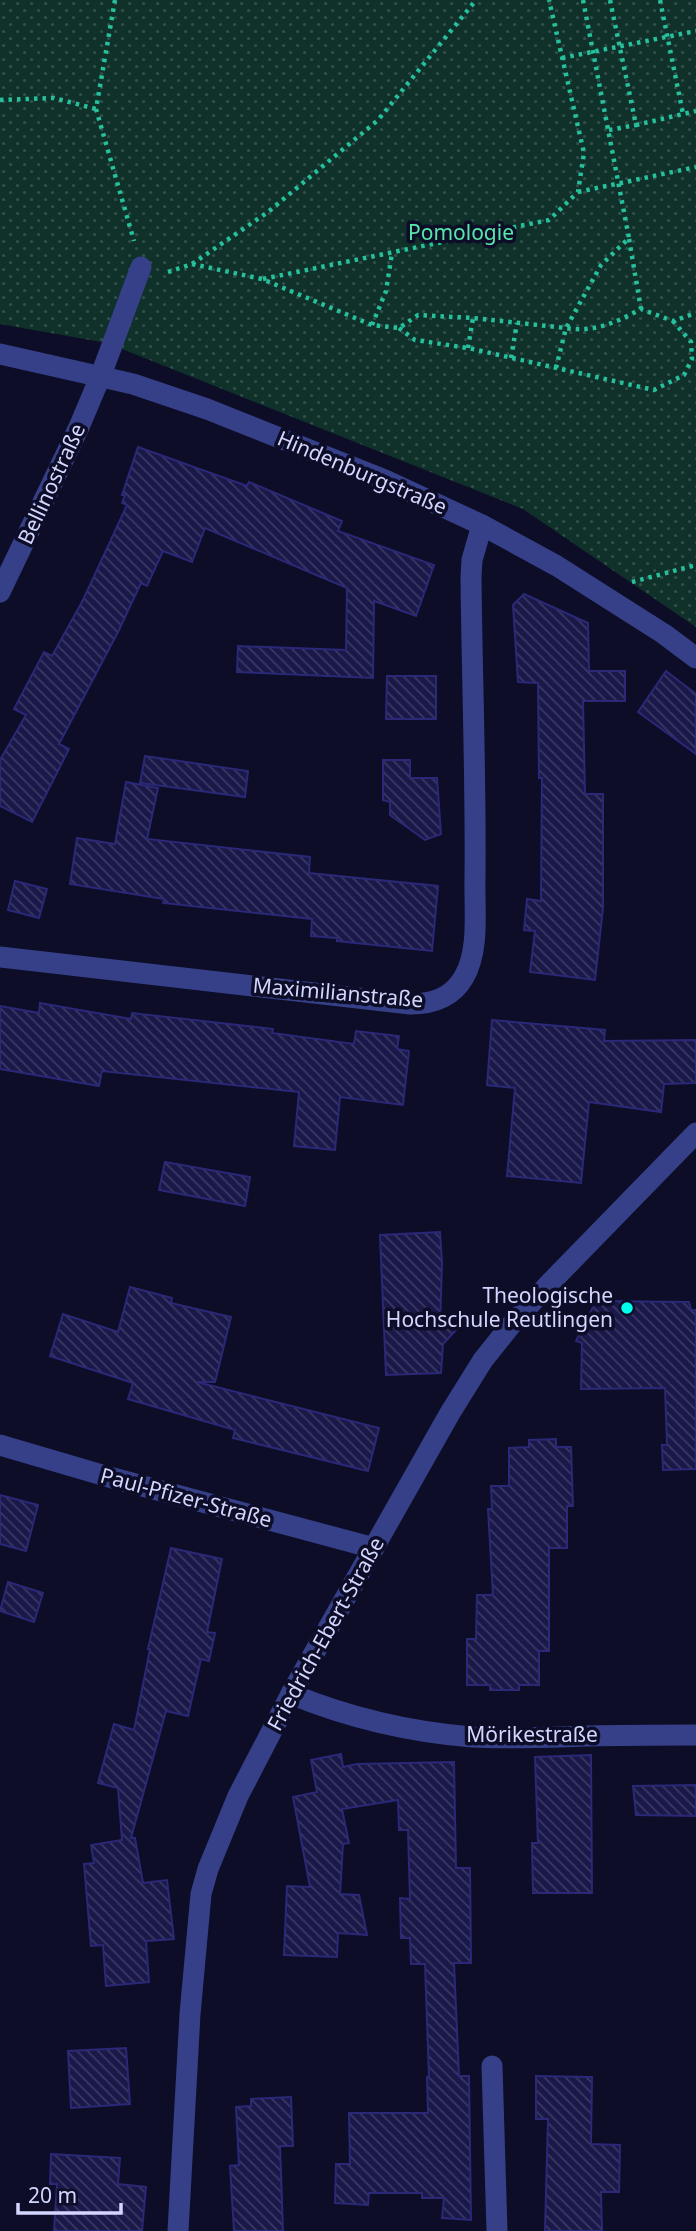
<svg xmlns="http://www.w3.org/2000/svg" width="696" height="2231" font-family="'Noto Sans',sans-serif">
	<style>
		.park { fill: url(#park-dots) }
		.building { fill: url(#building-back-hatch); stroke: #2a2877; stroke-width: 2 }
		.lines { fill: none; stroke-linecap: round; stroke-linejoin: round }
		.path { stroke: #26c09d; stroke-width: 4.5; stroke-dasharray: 3.5 5; stroke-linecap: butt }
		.minor { stroke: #354089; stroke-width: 21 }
		.poi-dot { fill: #00feec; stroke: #0d0d27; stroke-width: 2.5 }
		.labels { text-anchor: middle; stroke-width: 7; stroke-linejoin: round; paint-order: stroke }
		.park-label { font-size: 21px; fill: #56e8ab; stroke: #0d0d27 }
		.street-label { font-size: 21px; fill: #d3d6ff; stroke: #0d0d27 }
		.poi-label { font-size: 21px; fill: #d3d6ff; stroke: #0d0d27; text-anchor: end }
	</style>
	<defs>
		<pattern id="park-dots" width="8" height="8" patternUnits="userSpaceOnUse" patternTransform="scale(1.75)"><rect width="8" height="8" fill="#10312a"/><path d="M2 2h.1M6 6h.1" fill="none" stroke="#324e4a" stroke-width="1.8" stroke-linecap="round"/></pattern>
		<pattern id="building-back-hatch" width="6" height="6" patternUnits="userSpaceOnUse" patternTransform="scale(1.75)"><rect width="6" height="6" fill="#191849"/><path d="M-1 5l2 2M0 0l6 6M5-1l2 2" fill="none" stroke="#3a3964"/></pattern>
	</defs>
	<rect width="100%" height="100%" fill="#0d0d27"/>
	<polygon class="park" points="0,0 696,0 696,627 523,509 107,343 0,324"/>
	<g class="building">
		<polygon points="138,447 247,486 249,482 342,521 338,531 434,565 416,616 374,601 373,678 237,672 238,646 346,650 347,588 205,528 192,562 163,551 147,586 141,583 118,632 59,744 69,749 32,822 0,806 0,760 26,715 14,709 44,652 52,656 83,600 127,505 122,503 125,495 122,495"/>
		<polygon points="524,594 588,623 589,671 625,671 625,701 583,701 585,794 603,794 603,908 595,980 530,972 535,931 524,930 527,899 541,901 542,778 539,778 538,683 518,682 513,605"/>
		<polygon points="666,671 696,694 696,754 638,712"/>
		<polygon points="387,676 436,676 436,719 386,719"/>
		<polygon points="145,756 248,771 245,797 140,783"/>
		<polygon points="383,760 410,760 410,778 437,778 441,834 425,840 390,815 390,802 383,800"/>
		<polygon points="126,782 158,788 147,839 310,857 309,873 438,886 432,951 337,941 337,938 311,936 312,919 163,903 164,899 70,884 77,838 115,844"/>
		<polygon points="15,881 47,889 39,918 8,910"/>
		<polygon points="40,1003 131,1019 132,1013 273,1029 272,1033 354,1044 356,1031 399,1036 397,1049 409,1051 403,1105 340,1097 335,1150 294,1146 299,1092 102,1071 99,1086 0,1069 0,1006 39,1013"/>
		<polygon points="492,1020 605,1030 604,1041 696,1040 696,1083 664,1084 661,1112 589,1102 581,1183 507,1176 515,1088 487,1085"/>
		<polygon points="165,1162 250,1177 245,1206 159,1190"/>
		<polygon points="440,1232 442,1263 440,1326 457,1329 443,1344 441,1373 386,1375 380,1235"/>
		<polygon points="130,1287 172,1298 171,1303 231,1317 215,1382 197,1382 379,1428 368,1471 233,1438 235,1430 128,1399 133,1383 50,1356 63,1314 118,1332"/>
		<polygon points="596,1301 689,1302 691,1310 696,1310 696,1469 663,1470 662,1445 667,1445 665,1388 581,1389 582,1343 576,1341"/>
		<polygon points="556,1439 556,1447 571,1447 573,1506 567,1506 567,1548 549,1548 549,1651 539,1651 539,1685 519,1685 519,1690 490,1690 490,1685 467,1685 467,1639 476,1639 477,1595 493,1595 488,1509 492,1509 491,1486 509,1486 509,1448 529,1447 529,1440"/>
		<polygon points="0,1495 38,1505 26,1551 0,1544"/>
		<polygon points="171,1548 222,1559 207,1632 215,1633 209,1661 201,1659 188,1716 166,1711 131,1838 135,1838 143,1883 167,1880 174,1939 146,1941 149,1982 106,1986 103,1945 91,1946 84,1864 94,1863 91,1845 122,1840 118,1788 98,1783 114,1724 134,1730 150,1649 148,1649"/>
		<polygon points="8,1582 43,1593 34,1622 0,1611"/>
		<polygon points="341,1754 343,1767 357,1764 454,1762 456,1868 470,1868 471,1963 454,1963 459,2076 469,2076 471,2220 442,2218 444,2198 422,2198 422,2193 369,2193 368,2205 335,2203 336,2164 350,2164 349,2113 428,2113 427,2077 429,2077 425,1964 411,1964 410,1938 401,1938 400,1898 410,1899 408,1830 399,1830 398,1800 342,1809 349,1843 343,1844 340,1894 359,1895 367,1935 338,1933 337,1957 284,1955 287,1886 310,1887 293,1797 317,1792 311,1760"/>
		<polygon points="591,1755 592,1893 533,1893 532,1843 538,1843 535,1757"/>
		<polygon points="696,1785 696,1816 636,1815 633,1786"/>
		<polygon points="126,2048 130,2104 71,2108 68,2051"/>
		<polygon points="536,2076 592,2077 591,2144 620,2145 619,2192 601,2192 602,2231 545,2231 548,2119 536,2119"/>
		<polygon points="291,2097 293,2146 280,2146 283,2231 234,2231 230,2166 239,2165 236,2107 251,2106 251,2099"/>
		<polygon points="51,2154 120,2158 118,2184 146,2187 142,2231 54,2231 57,2184 50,2184"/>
	</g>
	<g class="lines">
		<g class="path">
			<polyline points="115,0 96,109 134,241"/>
			<polyline points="610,0 636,125 696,111"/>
			<polyline points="660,0 683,114"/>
			<polyline points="562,58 696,31"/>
			<polyline points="0,100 54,98 96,109"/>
			<polyline points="609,130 636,125"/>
			<polyline points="578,192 696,167"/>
			<polyline points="629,239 641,309"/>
			<polyline points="192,264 262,279 372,325 399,328 418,315 473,318 566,328 601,265 629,238 583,0"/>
			<polyline points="168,272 192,264 268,212 378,120 476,0"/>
			<polyline points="263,279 549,220 578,192 584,153 549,0"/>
			<polyline points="372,325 386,291 392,253"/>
			<polyline points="399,328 415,340 468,348 654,390 684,375 692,359 691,342 673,321"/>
			<polyline points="468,348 473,318"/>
			<polyline points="511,358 517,323"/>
			<path d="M556,368l10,-40c28,5 51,-6 75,-19l32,12 23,-8"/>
			<polyline points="632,582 696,565"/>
		</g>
		<g class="minor">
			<polyline points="0,354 133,384 207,409 385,480 482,525 557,566 664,634 696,658"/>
			<polyline points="0,592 79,427 101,375 141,267"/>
			<path d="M0,957l410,47c23,0 42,-6 54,-27 16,-28 10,-68 11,-100 1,-100 -3,-200 -4,-300l1,-17 10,-35"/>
			<polyline points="0,1445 109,1477 374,1548"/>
			<path d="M291,1694c56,23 119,38 181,43 39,2 78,0 117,-1 36,-1 71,-1 107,-1"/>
			<polyline points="492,2066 497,2231"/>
			<polyline points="178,2231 190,2014 201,1894 208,1869 238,1796 291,1694 450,1413 483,1360 511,1325 547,1286 696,1133"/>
		</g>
	</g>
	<circle class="poi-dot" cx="627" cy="1308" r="7"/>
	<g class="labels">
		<g class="park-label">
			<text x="461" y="240">Pomologie</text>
		</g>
		<g class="street-label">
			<text transform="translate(362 473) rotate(23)" y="7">Hindenburgstraße</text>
			<text transform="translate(52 484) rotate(-65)" y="7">Bellinostraße</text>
			<text transform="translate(338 993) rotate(5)" y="7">Maximilianstraße</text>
			<text transform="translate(186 1498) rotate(15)" y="7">Paul-Pfizer-Straße</text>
			<text transform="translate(326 1634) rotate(-61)" y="7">Friedrich-Ebert-Straße</text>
			<text x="532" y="1742">Mörikestraße</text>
		</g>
		<g class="poi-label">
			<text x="613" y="1303">Theologische<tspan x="613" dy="24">Hochschule Reutlingen</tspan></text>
		</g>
	</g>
	<path d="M18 2203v10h103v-10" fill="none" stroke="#d3d6ff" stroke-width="3.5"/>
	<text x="28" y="2203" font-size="21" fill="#d3d6ff" stroke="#0d0d27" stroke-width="5" paint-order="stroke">20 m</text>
</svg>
